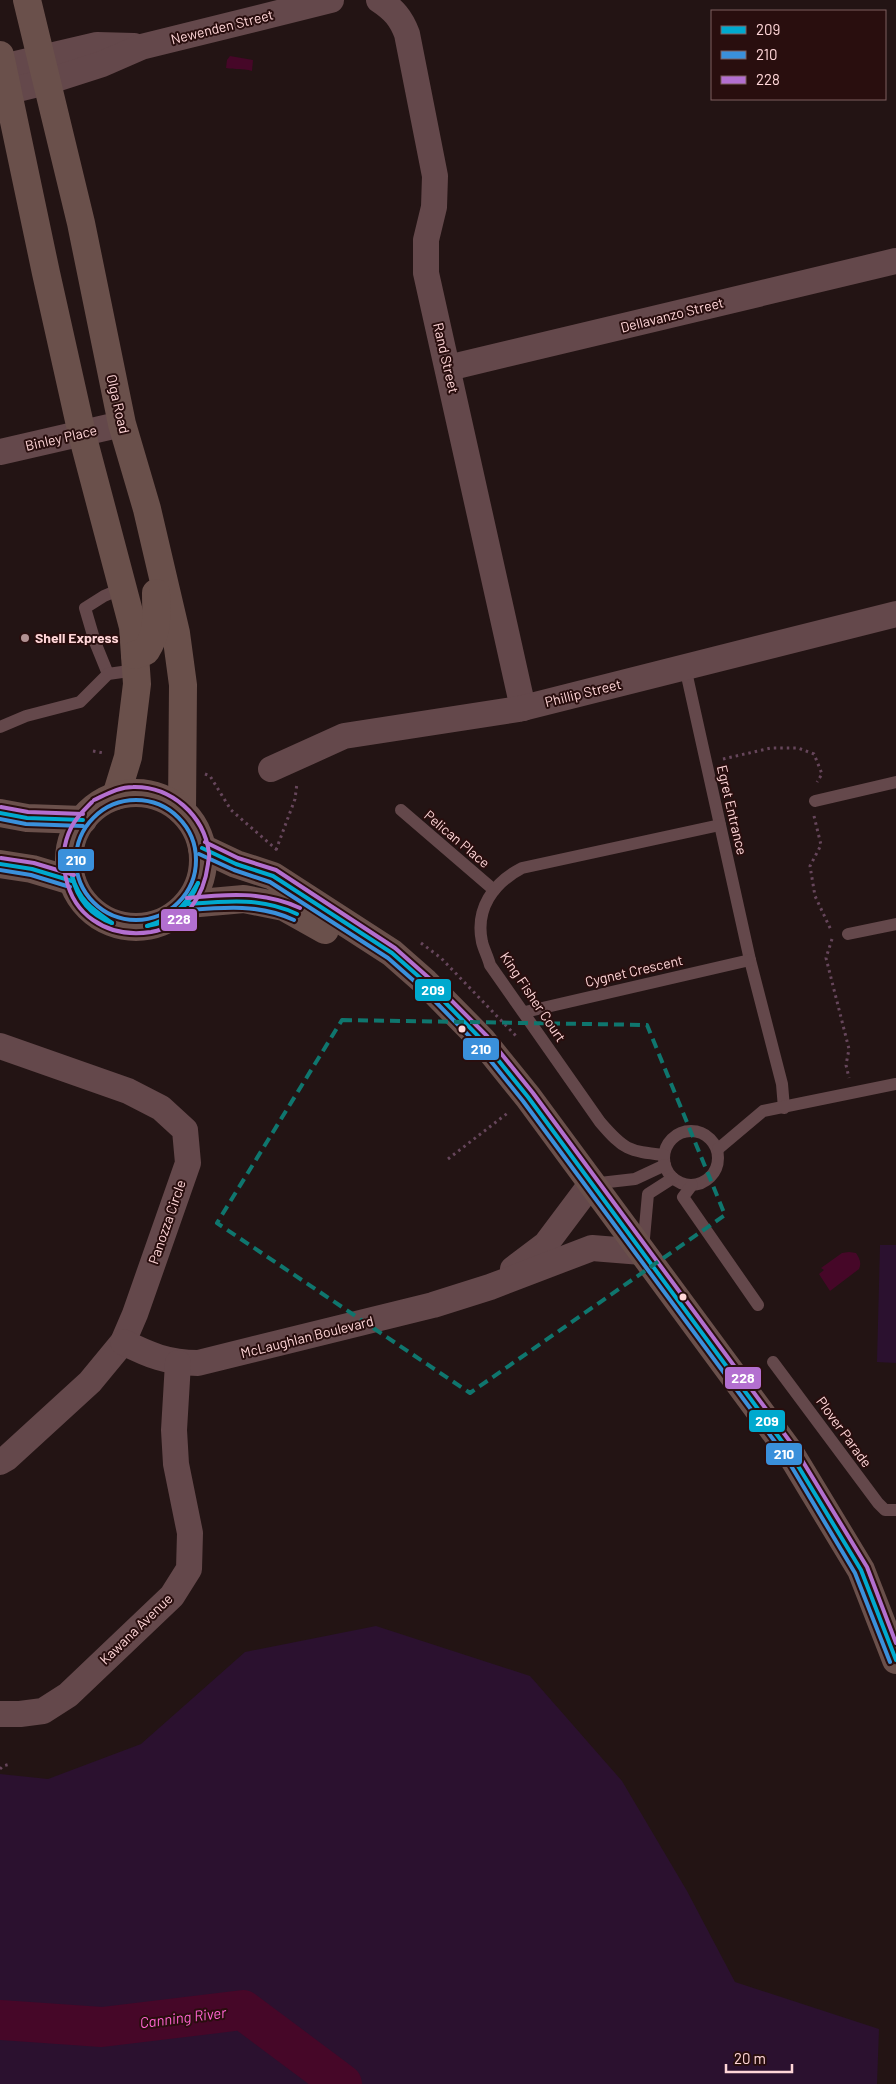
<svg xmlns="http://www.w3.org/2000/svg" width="896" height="2084" font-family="Barlow,sans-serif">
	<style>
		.green { fill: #2b112f }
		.water { fill: #460728 }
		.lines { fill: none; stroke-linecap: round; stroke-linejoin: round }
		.river { stroke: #460728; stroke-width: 40 }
		.path { stroke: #66465b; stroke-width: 3; stroke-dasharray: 2.5 4; stroke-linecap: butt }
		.lane { stroke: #64484b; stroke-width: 12 }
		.street { stroke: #64484b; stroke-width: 26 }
		.primary { stroke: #6a504b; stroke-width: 28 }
		.bus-1-casing { stroke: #290e0e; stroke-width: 8 }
		.bus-2-casing { stroke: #290e0e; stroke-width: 8 }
		.bus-3-casing { stroke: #290e0e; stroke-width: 8 }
		.bus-1 { stroke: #00a9ce; stroke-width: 4 }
		.bus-2 { stroke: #3a90db; stroke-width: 4 }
		.bus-3 { stroke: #b36fd0; stroke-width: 4 }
		.marked { fill: none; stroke: #0f766e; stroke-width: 4; stroke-dasharray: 10 6; stroke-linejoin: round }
		.poi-dot { fill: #b29293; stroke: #290e0e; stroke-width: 2 }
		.bus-dot { fill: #ffd6d8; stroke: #290e0e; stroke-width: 2 }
		.labels { text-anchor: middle; stroke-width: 4; stroke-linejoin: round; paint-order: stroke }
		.street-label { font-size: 14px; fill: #ffd6d8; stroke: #290e0e }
		.poi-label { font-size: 14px; font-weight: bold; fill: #ffd6d8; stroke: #290e0e; text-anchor: start }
		.water-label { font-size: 15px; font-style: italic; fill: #ff64d1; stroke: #290e0e }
		.line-badge { stroke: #290e0e; stroke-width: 2 }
		.badge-label { font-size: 14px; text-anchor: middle; font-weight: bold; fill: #fff }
	</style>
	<rect width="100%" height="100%" fill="#231414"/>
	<g class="green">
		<polygon points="880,1245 896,1245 896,1363 877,1362"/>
		<polygon points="376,1626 530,1676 622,1781 687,1891 735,1982 879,2029 877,2084 0,2084 0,1774 48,1779 141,1744 245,1652"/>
	</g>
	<g class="water">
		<path d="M230,56l23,4 -1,11c-10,-3 -17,-1 -26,-3l1,-8z"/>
		<path d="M849,1252l7,1c3,5 6,9 3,16l-29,22 -11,-17 5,-4 -3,-2 21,-15z"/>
	</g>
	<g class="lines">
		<polyline class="river" points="0,2020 102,2027 243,2010 342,2084"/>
		<g class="path">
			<polyline points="93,751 104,753"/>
			<polyline points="723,759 771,748 798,748 814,754 822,774 817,782"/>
			<polyline points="205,774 210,776 231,810 277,850"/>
			<polyline points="814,816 821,845 810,866 815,896 831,930"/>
			<polyline points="276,850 295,799 297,783"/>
			<polyline points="832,939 826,958 849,1049 846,1065 849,1078"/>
			<polyline points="421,943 441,958 518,1038"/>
			<polyline points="448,1159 509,1112"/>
			<polyline points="0,1769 3,1766 10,1764"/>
		</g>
		<g class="lane">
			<polyline points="685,667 750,960 782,1084 784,1108"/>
			<polyline points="108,674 95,642 85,608 104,596 123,588"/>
			<polyline points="0,727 26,716 80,702 108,674 136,670"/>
			<polyline points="815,801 896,782"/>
			<polyline points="401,810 494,890"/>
			<polyline points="848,934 896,924"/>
			<polyline points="525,1012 750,960"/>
			<circle cx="691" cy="1158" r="27"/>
			<polyline points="718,1149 763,1111 896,1084"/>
			<path d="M664,1155c-36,-4 -40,-5 -64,-33l-110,-157c-2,-8 -6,-15 -8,-23 -7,-33 11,-59 40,-74l198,-43"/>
			<polyline points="591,1184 635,1179 665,1165"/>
			<polyline points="692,1185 683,1197 758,1305"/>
			<polyline points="643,1249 648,1194 673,1178"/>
			<polyline points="773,1362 878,1503 885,1510 896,1510"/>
		</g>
		<g class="street">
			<path d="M379,0c15,10 22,18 28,34l28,142 -1,31 -8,33v33l97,435"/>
			<polyline points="3,67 97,45 134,46"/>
			<polyline points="9,91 46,82 102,64 141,47 331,0"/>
			<polyline points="448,368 896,261"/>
			<polyline points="0,452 122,424"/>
			<polyline points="271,769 344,736 519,709 896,614"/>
			<polyline points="0,1046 128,1091 161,1108 185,1130 188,1163 135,1314 123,1342 90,1382 7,1458 0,1462"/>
			<polyline points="513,1269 546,1244 591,1184"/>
			<path d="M123,1342c26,13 45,21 75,21l235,-58 57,-18 102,-39 50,4"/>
			<polyline points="0,1714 20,1714 43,1711 68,1695 172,1596 189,1569 190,1533 176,1464 174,1430 178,1363"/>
		</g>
		<g class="primary">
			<polyline points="27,0 81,223 122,424 147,509 176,633 183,685 182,811"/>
			<polyline points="0,55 46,273 82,434 133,627 137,684 128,757 116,796"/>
			<path d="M135,655l11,-4c13,-21 10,-35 10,-58"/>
			<circle cx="136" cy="860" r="67"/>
			<polyline points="0,813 27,818 83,820"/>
			<polyline points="202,848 236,864 273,876 392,953 425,982 482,1040 528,1097 789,1451 861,1570 896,1660"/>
			<polyline points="0,864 32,869 72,881"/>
			<polyline points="188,904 244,899 284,907 325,930"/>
		</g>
		<g class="bus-1-casing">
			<g id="bus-1">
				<polyline points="0,813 27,818 83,820"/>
				<polyline points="202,848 236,864 273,876 392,953 425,982 482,1040 528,1097 789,1451 861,1570 896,1660"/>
				<polyline points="0,864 32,869 72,881"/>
				<path d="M72,876c8,25 19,32 40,47"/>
				<path d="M72,876c5,22 18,39 40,47"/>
				<path d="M188,904c38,-3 73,-7 109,10"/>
				<path d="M147,926c28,-9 36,-18 51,-43"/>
				<path d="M147,926c24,-3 43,-21 51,-43"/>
			</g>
		</g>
		<g class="bus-2-casing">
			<g id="bus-2">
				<circle cx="136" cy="860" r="60"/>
				<polyline points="0,819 26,824 83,826"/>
				<polyline points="199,854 234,870 270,882 388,958 421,987 477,1044 523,1101 784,1454 855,1573 890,1662"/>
				<polyline points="0,870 31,875 70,887"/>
				<path d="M189,910c36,-3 71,-6 105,10"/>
			</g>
		</g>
		<g class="bus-3-casing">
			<g id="bus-3">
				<path d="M92,802c-8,8 -16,15 -21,26 -15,30 -6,73 22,92 17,12 38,15 58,12 34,-6 53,-36 57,-68 0,-3 2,-7 1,-11 -5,-38 -38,-67 -76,-66 -14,0 -26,7 -39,13"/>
				<polyline points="1,807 28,812 83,814"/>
				<polyline points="205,842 238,858 276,870 395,948 429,978 487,1036 533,1093 794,1447 867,1567 896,1643"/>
				<polyline points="1,858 34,863 74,875"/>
				<path d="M187,898c40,-4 76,-7 113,10"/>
			</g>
		</g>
		<use href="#bus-1" class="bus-1"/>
		<use href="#bus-2" class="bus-2"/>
		<use href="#bus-3" class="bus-3"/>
	</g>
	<path class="marked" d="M342,1020l305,5 78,190 -255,178 -253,-170z"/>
	<circle class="poi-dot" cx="25" cy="638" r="5"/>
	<g class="bus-dot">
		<circle cx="462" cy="1029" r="4.5"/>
		<circle cx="683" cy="1297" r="4.5"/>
	</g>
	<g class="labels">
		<g class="street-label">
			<text transform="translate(222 27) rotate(-14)" y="5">Newenden Street</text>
			<text transform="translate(672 315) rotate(-14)" y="5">Dellavanzo Street</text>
			<text transform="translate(446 358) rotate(77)" y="5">Rand Street</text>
			<text transform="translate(118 404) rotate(77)" y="5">Olga Road</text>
			<text transform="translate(61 438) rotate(-13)" y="5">Binley Place</text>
			<text transform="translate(583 693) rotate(-14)" y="5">Phillip Street</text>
			<text transform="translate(732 810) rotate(77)" y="5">Egret Entrance</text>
			<text transform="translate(457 839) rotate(40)" y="5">Pelican Place</text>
			<text transform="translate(634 971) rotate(-13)" y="5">Cygnet Crescent</text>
			<text transform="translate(533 997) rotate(56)" y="5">King Fisher Court</text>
			<text transform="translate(167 1222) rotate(-71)" y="5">Panozza Circle</text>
			<text transform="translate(307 1337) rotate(-14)" y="5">McLaughlan Boulevard</text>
			<text transform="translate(844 1432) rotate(54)" y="5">Plover Parade</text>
			<text transform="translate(136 1629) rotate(-44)" y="5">Kawana Avenue</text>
		</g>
		<g class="poi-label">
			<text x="35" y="643">Shell Express</text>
		</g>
		<g class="water-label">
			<text transform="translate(183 2018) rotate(-7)" y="5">Canning River</text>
		</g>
	</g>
	<g class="line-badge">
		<rect x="57" y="848" width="38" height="24" rx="5" fill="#3a90db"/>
		<rect x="160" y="908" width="38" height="24" rx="5" fill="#b36fd0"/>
		<rect x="414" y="978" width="38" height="24" rx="5" fill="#00a9ce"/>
		<rect x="462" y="1037" width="38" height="24" rx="5" fill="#3a90db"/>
		<rect x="724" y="1366" width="38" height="24" rx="5" fill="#b36fd0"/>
		<rect x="748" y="1409" width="38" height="24" rx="5" fill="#00a9ce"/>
		<rect x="765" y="1442" width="38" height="24" rx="5" fill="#3a90db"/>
	</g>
	<g class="badge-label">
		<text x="76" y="865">210</text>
		<text x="179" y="924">228</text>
		<text x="433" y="995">209</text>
		<text x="481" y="1054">210</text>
		<text x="743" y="1383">228</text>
		<text x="767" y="1426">209</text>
		<text x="784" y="1459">210</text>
	</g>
	<rect x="711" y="10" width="175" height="90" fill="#290e0e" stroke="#7f5e5f"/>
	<rect x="721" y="26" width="25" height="8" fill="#00a9ce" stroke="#7f5e5f"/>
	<text x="756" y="35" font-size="15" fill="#ffd6d8">209</text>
	<rect x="721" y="51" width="25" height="8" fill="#3a90db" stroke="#7f5e5f"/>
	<text x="756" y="60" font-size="15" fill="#ffd6d8">210</text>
	<rect x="721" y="76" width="25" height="8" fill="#b36fd0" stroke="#7f5e5f"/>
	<text x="756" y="85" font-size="15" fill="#ffd6d8">228</text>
	<path d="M726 2064v8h66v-8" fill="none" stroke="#ffd6d8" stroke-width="2.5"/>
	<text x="734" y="2064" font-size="15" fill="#ffd6d8" stroke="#290e0e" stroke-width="4" paint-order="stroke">20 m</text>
</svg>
